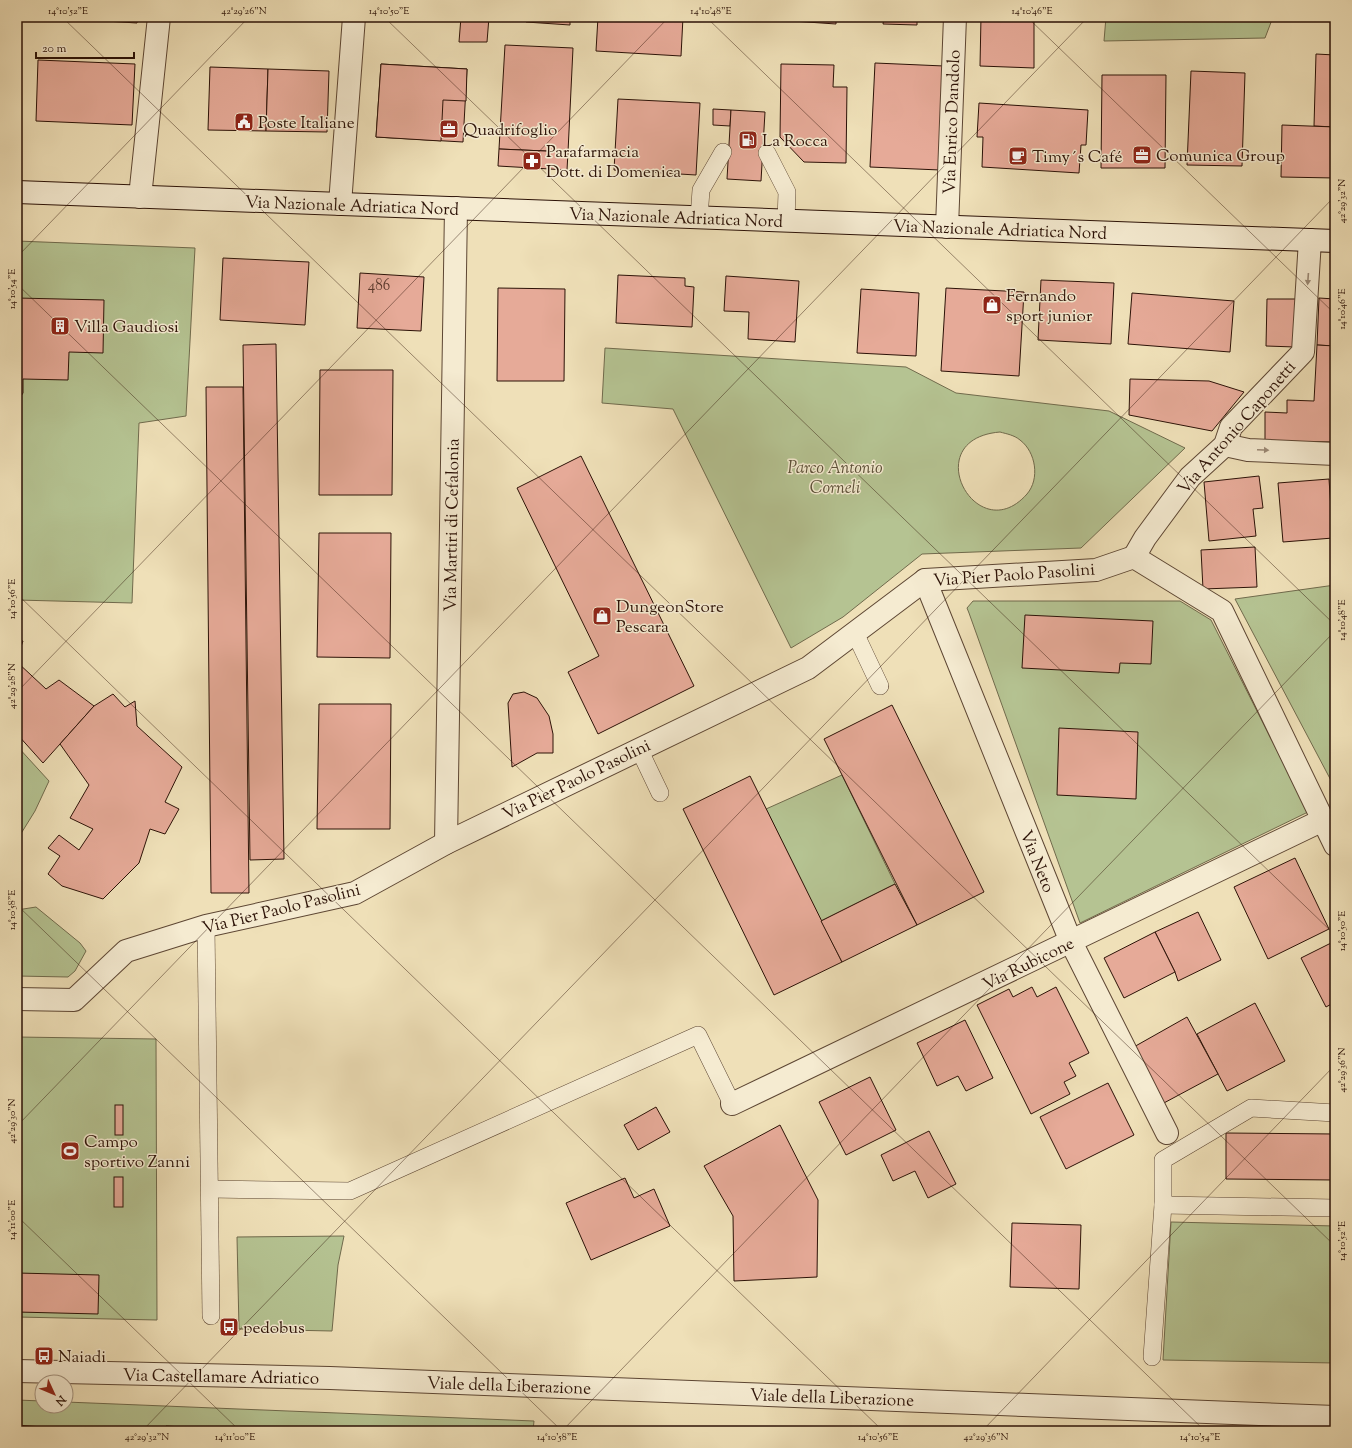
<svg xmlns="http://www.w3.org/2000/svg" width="1352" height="1448" font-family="'Sorts Mill Goudy',serif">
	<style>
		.green { fill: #b5c392; stroke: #706a4c; fill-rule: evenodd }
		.building { fill: #e6aa98; stroke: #2c1207 }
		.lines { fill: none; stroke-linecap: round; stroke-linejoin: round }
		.lane-casing { stroke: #5d4633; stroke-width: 18 }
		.street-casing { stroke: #5d4633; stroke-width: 24 }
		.secondary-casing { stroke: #2c1207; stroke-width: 24 }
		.lane { stroke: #f5ebd1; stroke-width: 17 }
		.street { stroke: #f5ebd1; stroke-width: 22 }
		.secondary { stroke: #f5ebd1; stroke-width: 22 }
		.oneway { fill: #9b8976 }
		.ticks { fill: none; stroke: #2c1207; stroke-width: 1; stroke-opacity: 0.45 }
		.labels { text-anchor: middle; stroke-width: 3; stroke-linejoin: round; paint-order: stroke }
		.number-label { font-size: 15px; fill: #5a382b }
		.poi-label { font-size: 17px; fill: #2c1207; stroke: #f5ebd1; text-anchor: start }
		.street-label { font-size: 17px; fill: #2c1207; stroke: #f5ebd1 }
		.park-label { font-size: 17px; font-style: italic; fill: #5c5038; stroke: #f5ebd1 }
		.neatline { fill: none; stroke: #2c1207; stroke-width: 1.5 }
		.ticks-label { font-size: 10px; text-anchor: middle; fill: #2c1207 }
	</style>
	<rect width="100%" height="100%" fill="#efe0b8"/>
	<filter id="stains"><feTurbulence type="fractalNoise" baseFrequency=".005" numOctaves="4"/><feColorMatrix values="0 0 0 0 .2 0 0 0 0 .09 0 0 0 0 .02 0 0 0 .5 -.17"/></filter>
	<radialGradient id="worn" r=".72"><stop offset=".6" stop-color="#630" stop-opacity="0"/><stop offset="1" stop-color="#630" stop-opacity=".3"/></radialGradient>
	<g class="green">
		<polygon points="1106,17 1273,17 1265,38 1104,41"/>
		<polygon points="17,241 195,248 186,416 139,423 132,603 17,600"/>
		<path d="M605,348l301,19 50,26 153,18 76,37 -104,100 -159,6 -79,63 -52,31 -118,-239 -71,-6zM1000,432c7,2 14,3 20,8 16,12 20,39 7,54 -50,57 -111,-55 -27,-62z"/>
		<polygon points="1335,585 1335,788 1235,599"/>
		<polygon points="973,601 1180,601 1211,620 1308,812 1080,923 969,613 967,608"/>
		<polygon points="17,746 49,781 35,811 17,840"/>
		<polygon points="842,775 895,884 821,921 766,809"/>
		<polygon points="36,907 80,943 86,951 75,971 68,977 17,976 17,910"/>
		<polygon points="17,1037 156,1039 157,1320 17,1317"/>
		<polygon points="1171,1222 1335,1226 1335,1363 1163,1360"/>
		<polygon points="344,1236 338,1265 332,1331 239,1329 237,1237"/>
		<polygon points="17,1400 42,1401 42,1406 66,1406 66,1402 534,1421 533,1431 17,1431"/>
	</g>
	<g class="building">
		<polygon points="43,17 138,17 137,23"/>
		<polygon points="461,17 489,17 487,42 459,42"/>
		<polygon points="496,17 527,17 527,19"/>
		<polygon points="527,17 570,17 570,25 526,22"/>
		<polygon points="598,17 683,17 681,56 596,51"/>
		<polygon points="734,17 836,17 836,24"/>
		<polygon points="884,17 944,17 944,20 917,18 917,25 883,24"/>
		<polygon points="981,17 1034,17 1034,68 980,66"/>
		<polygon points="505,45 573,48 568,152 499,149"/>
		<polygon points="1316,54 1335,55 1335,127 1314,126"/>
		<polygon points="38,60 135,64 132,125 36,121"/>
		<polygon points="875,63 944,66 940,170 870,167"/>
		<polygon points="381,64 467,69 463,142 376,137"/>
		<polygon points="381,64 467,69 466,101 443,100 441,141 376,137"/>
		<polygon points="781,64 834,65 833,87 847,87 846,163 804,162 780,137"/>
		<polygon points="210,67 268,69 266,131 208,130"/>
		<polygon points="268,69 329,71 327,132 266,131"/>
		<polygon points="1191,71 1245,73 1242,166 1187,165"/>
		<polygon points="1102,75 1166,75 1165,168 1101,168"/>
		<polygon points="618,99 700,103 696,175 614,170"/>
		<polygon points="979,103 1088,110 1086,145 1081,145 1079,173 982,167 983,137 977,137"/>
		<polygon points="713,109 731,110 730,126 713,125"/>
		<polygon points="731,110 765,112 761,181 727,179"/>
		<polygon points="1282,125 1335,127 1335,178 1281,177"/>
		<polygon points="499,149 568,152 567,170 498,166"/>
		<polygon points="223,258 309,262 305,325 220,320"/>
		<polygon points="360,273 424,277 421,331 357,328"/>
		<polygon points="618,275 685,278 685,286 694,287 692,327 616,323"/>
		<polygon points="726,276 799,281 795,342 748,339 749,312 724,311"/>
		<polygon points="1041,280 1114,283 1111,344 1038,340"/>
		<polygon points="498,288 565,289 564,381 497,381"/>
		<polygon points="946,288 1024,292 1019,376 941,371"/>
		<polygon points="861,289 919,293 916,356 857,353"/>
		<polygon points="1132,293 1234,301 1230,352 1128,344"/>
		<polygon points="17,298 104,300 103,353 69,352 68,380 23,379 23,393 17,402"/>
		<polygon points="1319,298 1335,299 1335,346 1317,345"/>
		<polygon points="1267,299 1296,299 1295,347 1266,346"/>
		<polygon points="276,344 284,859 250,860 243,345"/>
		<polygon points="1317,345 1335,346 1335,442 1265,441 1265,412 1287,413 1287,400 1314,401"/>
		<polygon points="320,370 393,370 392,495 319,495"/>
		<polygon points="1130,379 1209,381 1244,392 1212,431 1129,415"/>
		<polygon points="206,387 243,387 249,893 211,893"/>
		<polygon points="581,456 694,686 598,734 568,672 599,656 517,488"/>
		<polygon points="1259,476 1263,508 1253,509 1256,536 1209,541 1204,482"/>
		<polygon points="1329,479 1333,538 1283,542 1278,483"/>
		<polygon points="319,533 391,533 390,658 317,657"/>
		<polygon points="1255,547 1257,587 1203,589 1201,550"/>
		<polygon points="1025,615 1153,621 1151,664 1120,663 1119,673 1022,668"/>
		<polygon points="17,640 23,641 17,658"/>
		<polygon points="17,662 46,689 59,680 94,706 43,763 17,734"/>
		<polygon points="524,692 537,698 549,716 553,734 553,753 537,753 512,767 508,703 513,694"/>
		<polygon points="113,694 125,707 135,701 137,726 182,767 165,802 179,809 165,834 150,829 139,863 103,899 62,886 48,874 60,856 48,848 59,835 79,850 93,829 70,818 89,785 60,744 94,706"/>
		<polygon points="319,704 391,704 390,829 317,829"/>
		<polygon points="892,705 984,892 917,925 824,739"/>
		<polygon points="1059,728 1138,732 1136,799 1057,795"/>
		<polygon points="750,776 842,962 774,995 683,809"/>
		<polygon points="1295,858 1329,929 1268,959 1234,887"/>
		<polygon points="895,884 917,925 842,962 821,921"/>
		<polygon points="1198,912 1221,960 1178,981 1175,972 1155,932"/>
		<polygon points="1155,932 1175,972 1124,998 1104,958"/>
		<polygon points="1335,941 1335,1002 1326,1007 1301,958"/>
		<polygon points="1032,987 1037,997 1056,987 1089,1053 1069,1063 1076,1076 1064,1082 1070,1094 1031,1114 977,1005 1009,989 1013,997"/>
		<polygon points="1255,1003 1285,1061 1227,1091 1197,1034"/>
		<polygon points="1187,1017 1218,1074 1162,1104 1132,1048"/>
		<polygon points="965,1020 993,1078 966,1091 958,1076 937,1086 917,1043"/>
		<polygon points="870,1077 896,1130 846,1155 819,1102"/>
		<polygon points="1108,1083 1134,1135 1066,1169 1040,1117"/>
		<rect x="115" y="1105" width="8" height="30"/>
		<polygon points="656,1107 670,1132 638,1150 624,1125"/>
		<polygon points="780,1125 818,1200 817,1277 734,1281 733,1216 704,1166"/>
		<polygon points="929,1131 956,1184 928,1198 915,1171 893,1181 881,1155"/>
		<polygon points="1226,1133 1335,1134 1335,1180 1226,1179"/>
		<rect x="114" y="1177" width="9" height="30"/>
		<polygon points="625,1178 634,1198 654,1189 670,1226 591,1260 566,1203"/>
		<polygon points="1012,1223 1081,1225 1079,1289 1010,1287"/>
		<polygon points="17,1273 99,1275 98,1314 17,1312"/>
		<polygon points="17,1425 93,1431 17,1431"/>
		<polygon points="166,1426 247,1431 166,1431"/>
	</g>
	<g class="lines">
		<g class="lane-casing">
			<g id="lane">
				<polyline points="767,153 787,192 786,221"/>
				<polyline points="699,218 701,190 723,152"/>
				<polyline points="855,633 880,686"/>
				<polyline points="639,749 660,793"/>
				<polyline points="206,926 211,1316"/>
				<polyline points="210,1189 350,1191 698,1035 732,1104"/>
				<polyline points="1163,1205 1335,1208"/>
				<polyline points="1152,1357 1163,1205 1163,1160 1251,1108 1335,1113"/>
			</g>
		</g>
		<g class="street-casing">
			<g id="street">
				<polyline points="140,197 159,17"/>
				<polyline points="340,204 354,17"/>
				<polyline points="947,227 955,17"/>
				<polyline points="1225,445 1248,450 1335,454"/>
				<polyline points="1134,557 1145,538 1190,477 1225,445 1231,427 1303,352 1310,240"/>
				<polyline points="1134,557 1222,611 1335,845"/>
				<polyline points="925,580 1071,942 1167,1133"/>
				<polyline points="446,843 456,208"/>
				<polyline points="17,999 74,1000 126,951 206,926 355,893 446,843 808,668 925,580 1096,570 1134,557"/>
				<polyline points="732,1104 1323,820"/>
				<polyline points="17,1371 330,1378 1335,1417"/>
			</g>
		</g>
		<g class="secondary-casing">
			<polyline id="secondary" points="17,192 1335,241"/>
		</g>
		<use href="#lane" class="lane"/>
		<use href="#street" class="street"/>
		<use href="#secondary" class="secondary"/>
	</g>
	<defs><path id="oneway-solid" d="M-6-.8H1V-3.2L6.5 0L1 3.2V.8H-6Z"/></defs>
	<g class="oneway">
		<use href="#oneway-solid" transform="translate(1308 279) rotate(94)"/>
		<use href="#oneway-solid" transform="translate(1263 450) rotate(2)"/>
	</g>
	<path class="ticks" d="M62,17l1273,1229M384,17l951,918M706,17l629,608M1027,17l308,297M17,257l232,-240M17,284l1188,1147M17,594l866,837M17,692l652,-675M17,905l545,526M17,1126l1071,-1109M17,1216l223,215M142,1431l1193,-1235M562,1431l773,-800M982,1431l353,-366"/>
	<defs>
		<g id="civic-square" transform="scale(1)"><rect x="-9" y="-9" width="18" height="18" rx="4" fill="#8f2418" stroke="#f5ebd1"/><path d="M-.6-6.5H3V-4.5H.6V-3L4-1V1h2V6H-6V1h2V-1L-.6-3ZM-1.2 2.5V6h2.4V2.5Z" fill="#fff"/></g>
		<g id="office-square" transform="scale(1)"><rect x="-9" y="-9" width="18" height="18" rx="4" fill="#8f2418" stroke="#f5ebd1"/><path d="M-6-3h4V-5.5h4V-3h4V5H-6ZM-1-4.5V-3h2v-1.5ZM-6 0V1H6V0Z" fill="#fff"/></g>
		<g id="fuel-square" transform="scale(1)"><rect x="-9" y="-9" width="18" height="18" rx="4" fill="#8f2418" stroke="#f5ebd1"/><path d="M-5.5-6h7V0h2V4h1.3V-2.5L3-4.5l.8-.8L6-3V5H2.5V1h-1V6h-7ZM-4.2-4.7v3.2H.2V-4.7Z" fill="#fff"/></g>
		<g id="cafe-square" transform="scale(1)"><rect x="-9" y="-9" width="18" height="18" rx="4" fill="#8f2418" stroke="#f5ebd1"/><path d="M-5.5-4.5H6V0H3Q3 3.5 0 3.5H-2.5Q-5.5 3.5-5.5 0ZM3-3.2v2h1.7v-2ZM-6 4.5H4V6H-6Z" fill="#fff"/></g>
		<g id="pharmacy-square" transform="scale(1)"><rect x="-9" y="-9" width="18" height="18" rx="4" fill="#8f2418" stroke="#f5ebd1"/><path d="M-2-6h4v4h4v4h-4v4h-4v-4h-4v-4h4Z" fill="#fff"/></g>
		<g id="shop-square" transform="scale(1)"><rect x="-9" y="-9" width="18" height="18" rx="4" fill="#8f2418" stroke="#f5ebd1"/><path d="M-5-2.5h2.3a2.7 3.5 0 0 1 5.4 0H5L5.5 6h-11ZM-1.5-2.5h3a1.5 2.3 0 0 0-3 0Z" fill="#fff"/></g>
		<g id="building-square" transform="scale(1)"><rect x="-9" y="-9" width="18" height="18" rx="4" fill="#8f2418" stroke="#f5ebd1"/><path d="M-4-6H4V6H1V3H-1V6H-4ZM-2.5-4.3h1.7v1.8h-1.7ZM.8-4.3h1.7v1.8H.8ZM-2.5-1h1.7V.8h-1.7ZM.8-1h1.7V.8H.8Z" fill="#fff"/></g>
		<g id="stadium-square" transform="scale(1)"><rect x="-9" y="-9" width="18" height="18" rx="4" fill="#8f2418" stroke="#f5ebd1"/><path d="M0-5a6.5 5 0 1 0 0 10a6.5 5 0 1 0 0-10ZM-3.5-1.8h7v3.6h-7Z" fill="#fff"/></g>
		<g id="bus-square" transform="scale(1)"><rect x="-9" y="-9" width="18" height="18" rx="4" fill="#8f2418" stroke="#f5ebd1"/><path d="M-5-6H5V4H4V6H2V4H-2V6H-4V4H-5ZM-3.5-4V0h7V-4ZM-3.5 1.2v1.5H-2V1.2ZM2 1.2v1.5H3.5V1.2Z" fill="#fff"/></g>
	</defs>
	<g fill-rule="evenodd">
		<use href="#civic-square" x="244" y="122"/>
		<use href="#office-square" x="449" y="129"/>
		<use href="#fuel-square" x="748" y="140"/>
		<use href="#office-square" x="1142" y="155"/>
		<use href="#cafe-square" x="1018" y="156"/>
		<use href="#pharmacy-square" x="532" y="161"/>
		<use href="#shop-square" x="992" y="305"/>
		<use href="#building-square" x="60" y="326"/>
		<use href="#shop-square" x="602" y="616"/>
		<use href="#stadium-square" x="70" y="1151"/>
		<use href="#bus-square" x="229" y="1327"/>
		<use href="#bus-square" x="44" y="1356"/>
	</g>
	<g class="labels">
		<g class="number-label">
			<text x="379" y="290">486</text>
		</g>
		<g class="poi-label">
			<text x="258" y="128">Poste Italiane</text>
			<text x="463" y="135">Quadrifoglio</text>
			<text x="762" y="146">La Rocca</text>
			<text x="546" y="157">Parafarmacia<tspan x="546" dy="20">Dott. di Domenica</tspan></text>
			<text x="1156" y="161">Comunica Group</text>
			<text x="1032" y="162">Timy´s Café</text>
			<text x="1006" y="301">Fernando<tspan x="1006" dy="20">sport junior</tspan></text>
			<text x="74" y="332">Villa Gaudiosi</text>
			<text x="616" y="612">DungeonStore<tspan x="616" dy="20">Pescara</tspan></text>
			<text x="84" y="1147">Campo<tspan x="84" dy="20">sportivo Zanni</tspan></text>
			<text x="243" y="1333">pedobus</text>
			<text x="58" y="1362">Naiadi</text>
		</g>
		<g class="street-label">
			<text transform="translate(951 122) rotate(-88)" y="6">Via Enrico Dandolo</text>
			<text transform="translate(352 205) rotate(2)" y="6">Via Nazionale Adriatica Nord</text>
			<text transform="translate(676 217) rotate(2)" y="6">Via Nazionale Adriatica Nord</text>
			<text transform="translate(1000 229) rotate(2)" y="6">Via Nazionale Adriatica Nord</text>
			<text transform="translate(1236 427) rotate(-49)" y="6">Via Antonio Caponetti</text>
			<text transform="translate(451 525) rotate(-89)" y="6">Via Martiri di Cefalonia</text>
			<text transform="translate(1014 574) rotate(-4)" y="6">Via Pier Paolo Pasolini</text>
			<text transform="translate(576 779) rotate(-26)" y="6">Via Pier Paolo Pasolini</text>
			<text transform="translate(1038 861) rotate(68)" y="6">Via Neto</text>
			<text transform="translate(281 908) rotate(-14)" y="6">Via Pier Paolo Pasolini</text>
			<text transform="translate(1028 963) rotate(-26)" y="6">Via Rubicone</text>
			<text transform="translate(221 1376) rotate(1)" y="6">Via Castellamare Adriatico</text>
			<text transform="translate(509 1385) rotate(2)" y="6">Viale della Liberazione</text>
			<text transform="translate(832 1397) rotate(2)" y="6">Viale della Liberazione</text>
		</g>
		<g class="park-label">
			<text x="835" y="473">Parco Antonio<tspan x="835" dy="20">Corneli</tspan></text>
		</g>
	</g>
	<rect width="1352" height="1448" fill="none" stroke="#efe0b8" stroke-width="44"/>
	<g transform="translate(54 1394) rotate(134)"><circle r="19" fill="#f5ebd1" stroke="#a59480"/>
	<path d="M0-3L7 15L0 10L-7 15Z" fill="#8f2418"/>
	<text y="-6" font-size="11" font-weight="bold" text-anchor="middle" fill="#2c1207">N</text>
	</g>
	<path d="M36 52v6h98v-6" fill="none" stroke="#2c1207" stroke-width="2"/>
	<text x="42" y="52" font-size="12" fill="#2c1207" stroke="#f5ebd1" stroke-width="3" paint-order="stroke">20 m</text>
	<rect x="22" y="22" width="1308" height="1404" class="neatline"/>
	<g class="ticks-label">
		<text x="68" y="14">14°10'52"E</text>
		<text x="244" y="14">42°29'26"N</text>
		<text x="389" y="14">14°10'50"E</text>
		<text x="711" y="14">14°10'48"E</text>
		<text x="1032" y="14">14°10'46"E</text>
		<text transform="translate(1341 201) rotate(-90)" y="4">42°29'32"N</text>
		<text transform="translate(11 289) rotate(-90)" y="4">14°10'54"E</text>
		<text transform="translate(1341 309) rotate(-90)" y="4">14°10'46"E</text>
		<text transform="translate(11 599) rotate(-90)" y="4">14°10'56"E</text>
		<text transform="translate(1341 620) rotate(-90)" y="4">14°10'48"E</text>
		<text transform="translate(11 686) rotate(-90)" y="4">42°29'28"N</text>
		<text transform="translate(11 910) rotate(-90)" y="4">14°10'58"E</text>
		<text transform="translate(1341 931) rotate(-90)" y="4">14°10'50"E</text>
		<text transform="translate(1341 1070) rotate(-90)" y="4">42°29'36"N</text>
		<text transform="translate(11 1121) rotate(-90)" y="4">42°29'30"N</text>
		<text transform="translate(11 1220) rotate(-90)" y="4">14°11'00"E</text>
		<text transform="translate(1341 1241) rotate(-90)" y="4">14°10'52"E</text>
		<text x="147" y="1440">42°29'32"N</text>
		<text x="235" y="1440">14°11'00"E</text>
		<text x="557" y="1440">14°10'58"E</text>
		<text x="878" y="1440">14°10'56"E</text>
		<text x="986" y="1440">42°29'36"N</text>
		<text x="1200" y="1440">14°10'54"E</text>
	</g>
	<rect width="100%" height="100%" filter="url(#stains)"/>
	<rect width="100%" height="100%" fill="url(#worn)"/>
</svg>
